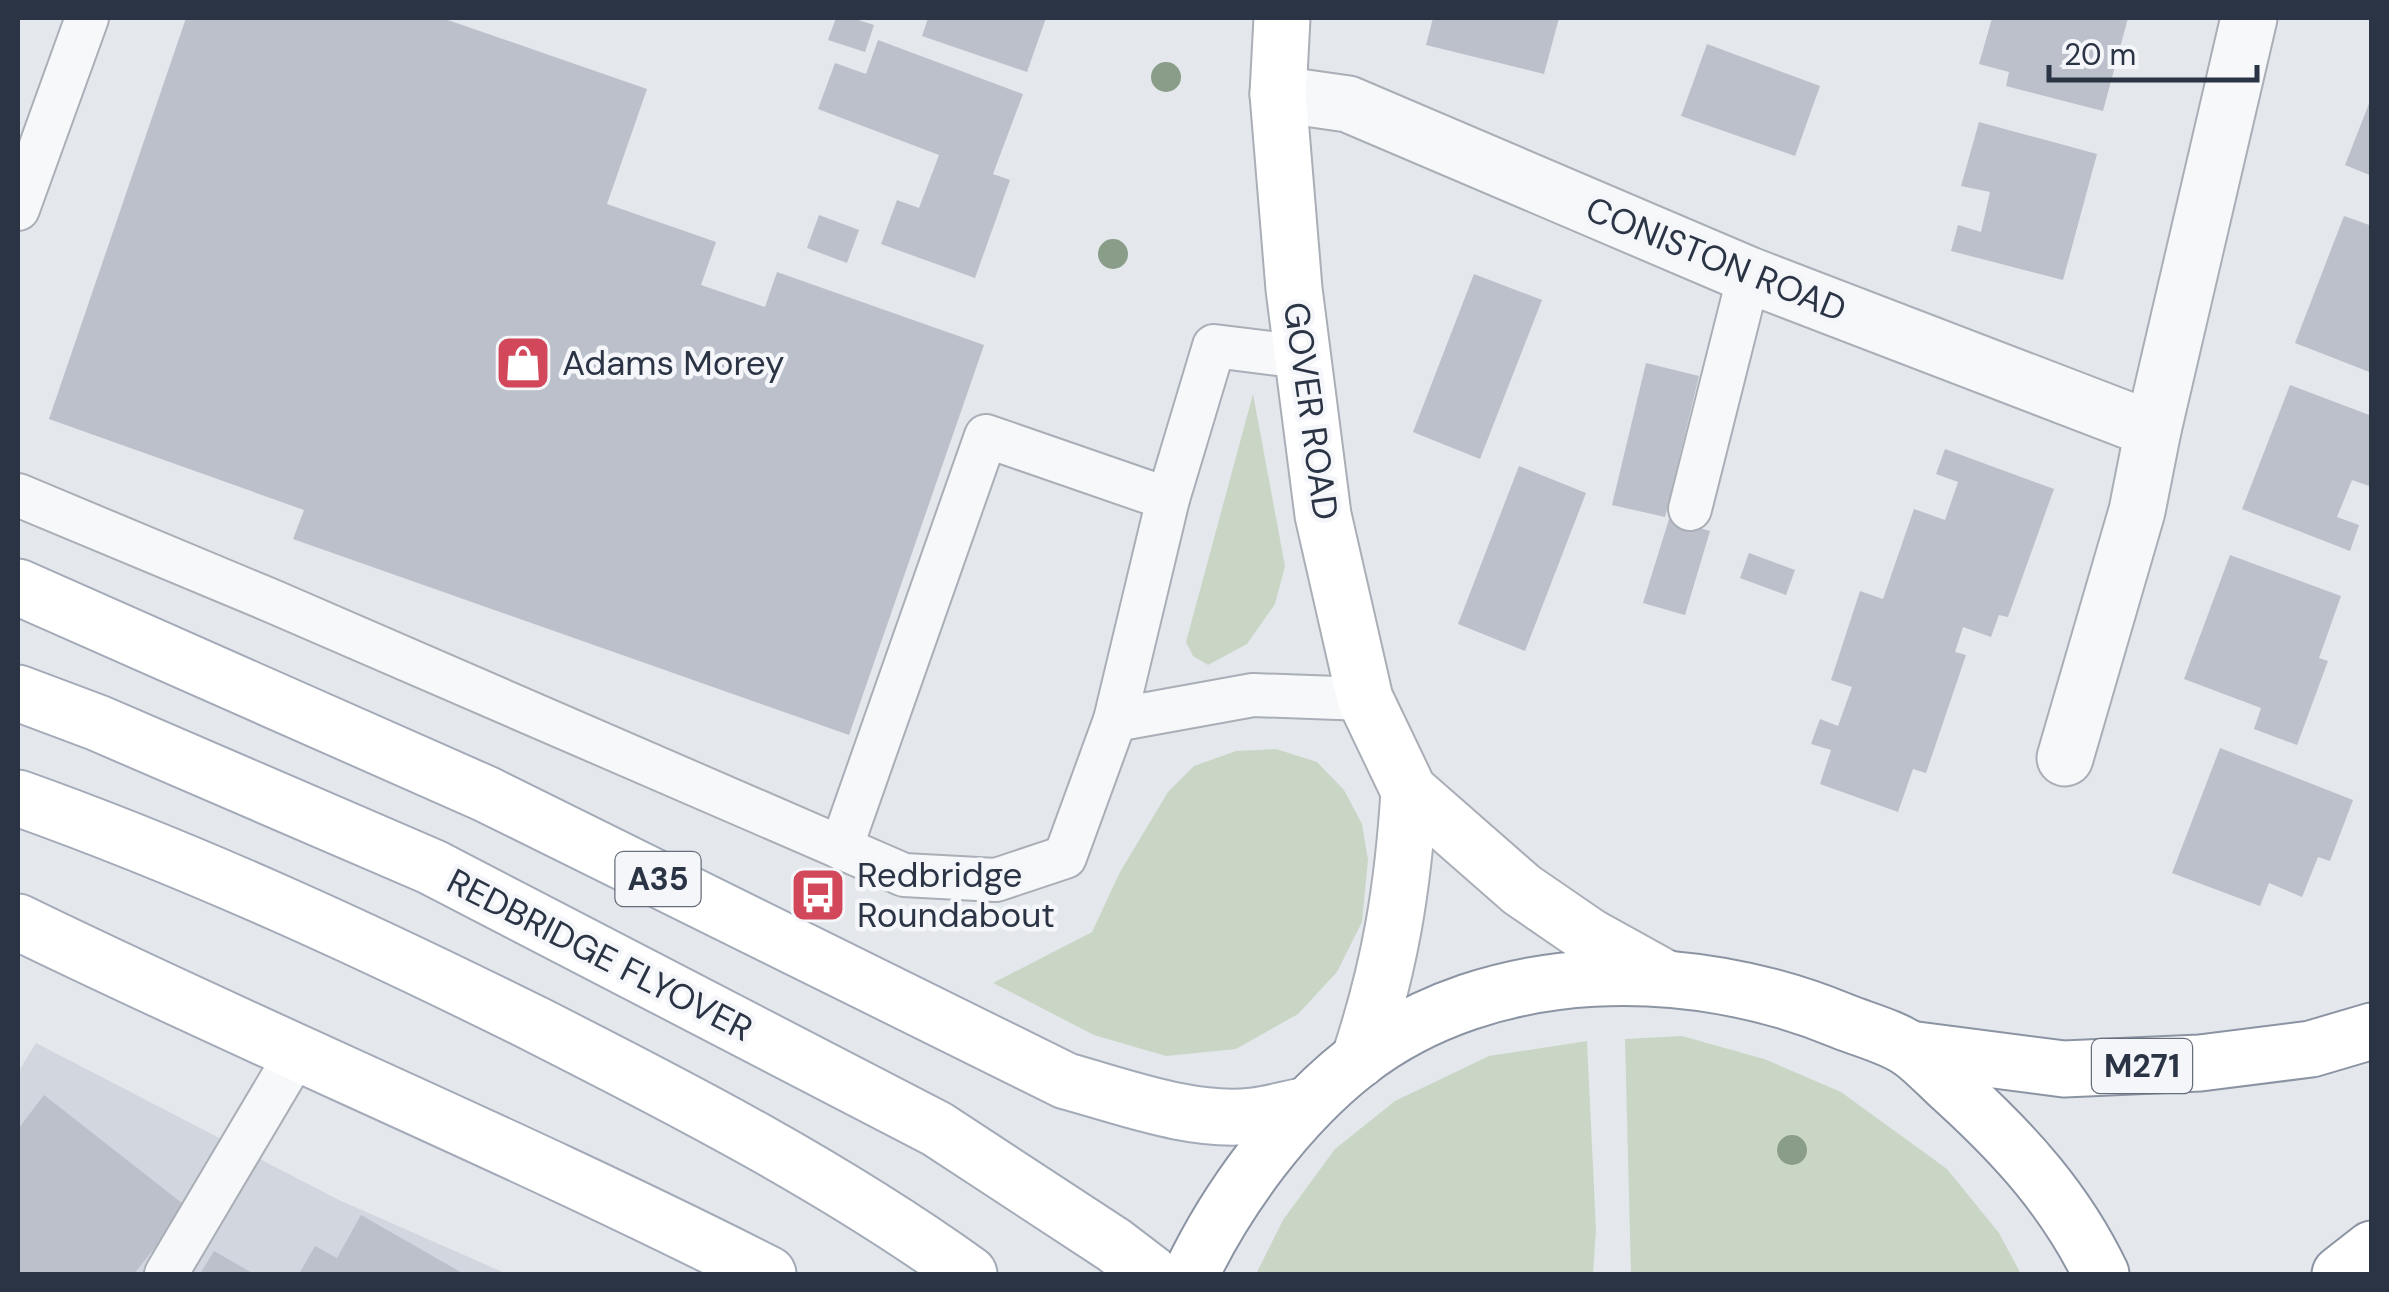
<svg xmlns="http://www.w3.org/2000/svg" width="2389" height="1292" font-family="'DM Sans',sans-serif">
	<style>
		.built { fill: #d2d6de }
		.green { fill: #c9d6c5 }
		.building { fill: #bbc0ca }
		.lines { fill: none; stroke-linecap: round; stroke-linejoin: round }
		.lane-casing { stroke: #a9aeb7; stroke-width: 46 }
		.street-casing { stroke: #a9aeb7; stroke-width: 59 }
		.secondary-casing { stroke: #a9aeb7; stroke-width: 59 }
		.primary-casing { stroke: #a3abb8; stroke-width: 59 }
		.highway-casing { stroke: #8b94a3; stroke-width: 59 }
		.lane { stroke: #f7f8fa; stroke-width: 42 }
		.street { stroke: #f7f8fa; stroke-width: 55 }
		.secondary { stroke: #fff; stroke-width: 55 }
		.primary { stroke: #fff; stroke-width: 55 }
		.highway { stroke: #fff; stroke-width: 55 }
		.tree { fill: #899d88 }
		.labels { text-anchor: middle; stroke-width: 9; stroke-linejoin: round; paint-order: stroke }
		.shield { fill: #f4f6f9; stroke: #676e7b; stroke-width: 2.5 }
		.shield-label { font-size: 32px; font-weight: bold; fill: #2b3445 }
		.street-label { font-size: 35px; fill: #2b3445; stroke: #f4f6f9 }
		.poi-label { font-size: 35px; fill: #2b3445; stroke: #f4f6f9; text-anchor: start }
	</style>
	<rect width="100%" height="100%" fill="#e4e7ec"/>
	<polygon class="built" points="36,1043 339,1200 507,1274 18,1274 18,1072"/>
	<g class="green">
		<polygon points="1253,394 1285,566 1275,604 1247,644 1208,665 1193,656 1186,642"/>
		<polygon points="1276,749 1317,762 1344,790 1362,824 1368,860 1362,922 1337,972 1298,1014 1236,1049 1166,1056 1094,1035 993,983 1092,932 1120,872 1168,792 1194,766 1236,751"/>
		<polygon points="1682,1036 1764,1059 1841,1092 1947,1169 1999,1233 2021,1274 1631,1274 1625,1039"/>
		<polygon points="1587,1041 1596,1230 1593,1274 1256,1274 1283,1220 1335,1149 1395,1101 1489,1056"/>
	</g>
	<g class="building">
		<polygon points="186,18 442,18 647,89 607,204 716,242 701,285 765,307 777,272 984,345 849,735 293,539 304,510 49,419"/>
		<polygon points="836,18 852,18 874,25 865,52 828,40"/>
		<polygon points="928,18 1046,18 1027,72 922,36"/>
		<polygon points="1433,18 1559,18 1544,74 1426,45"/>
		<polygon points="1992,18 2128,18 2103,111 2006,86 2009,72 1979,64"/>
		<polygon points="878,40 1023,94 993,174 1010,180 975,278 881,244 897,200 919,208 939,155 818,109 835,63 866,74"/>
		<polygon points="1707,44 1820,86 1795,156 1681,116"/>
		<polygon points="2372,96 2372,176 2345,165"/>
		<polygon points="1979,122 2097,154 2063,280 1951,251 1958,225 1981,232 1990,192 1961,186"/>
		<polygon points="819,215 859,230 847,263 807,248"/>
		<polygon points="2344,216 2372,226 2372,373 2295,343"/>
		<polygon points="1474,274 1542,300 1480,459 1413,432"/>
		<polygon points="1646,363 1699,376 1665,517 1612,505"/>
		<polygon points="2290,385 2372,416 2372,487 2352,480 2337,517 2359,525 2350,551 2242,509"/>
		<polygon points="1945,449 2054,489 2008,617 1999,615 1991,637 1963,627 1955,652 1966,655 1926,773 1913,769 1898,812 1820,784 1831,750 1811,744 1820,719 1838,726 1852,687 1831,680 1860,591 1883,599 1914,509 1945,520 1958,482 1936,474"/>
		<polygon points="1519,466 1586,493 1525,651 1458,624"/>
		<polygon points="1669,519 1710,531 1685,615 1643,603"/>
		<polygon points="1749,553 1795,570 1786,595 1740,578"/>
		<polygon points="2230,555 2341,596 2319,658 2328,661 2297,745 2254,729 2261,708 2184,679"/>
		<polygon points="2220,748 2353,800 2330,861 2318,857 2302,897 2269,883 2260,906 2172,873"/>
		<polygon points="44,1095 187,1207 134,1274 18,1274 18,1129"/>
		<polygon points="361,1215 464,1274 299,1274 315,1246 337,1258"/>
		<polygon points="214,1251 254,1274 200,1274"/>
	</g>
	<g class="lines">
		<g class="lane-casing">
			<g id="lane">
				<polyline points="18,209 87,18"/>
				<polyline points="18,495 272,601 904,875 996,880 1065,857 1115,720 1253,695 1365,699"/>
				<polyline points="1690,509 1749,275"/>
				<polyline points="1115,720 1168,499 1214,346 1302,357"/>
				<polyline points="841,848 986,436 1168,499"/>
				<polyline points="166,1274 297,1053"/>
			</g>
		</g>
		<g class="street-casing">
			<g id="street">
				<polyline points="1278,94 1348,104 1749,275 2153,430 2249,18"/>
				<polyline points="2065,758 2137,511 2153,430"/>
			</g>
		</g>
		<g class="secondary-casing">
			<g id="secondary">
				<polyline points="1282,18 1278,94 1294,289 1323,515 1365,699 1409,791 1522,890 1589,936 1663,977"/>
				<path d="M1359,1060c31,-93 44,-171 50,-269"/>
			</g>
		</g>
		<g class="primary-casing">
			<g id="primary">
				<path d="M18,587l468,207 580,287c59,16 126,42 187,35 19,-2 37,-8 55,-11"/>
				<polyline points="18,693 98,723 432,867 937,1129 1114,1245 1152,1274"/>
				<path d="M18,798c177,63 350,143 519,227 148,75 297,152 432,249"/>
				<path d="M18,922c248,121 504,227 750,352"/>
			</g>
		</g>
		<g class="highway-casing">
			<g id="highway">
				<polyline points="1909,1049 2064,1069 2200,1063 2311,1049 2372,1031"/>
				<path d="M1191,1274c36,-76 98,-160 166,-213 134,-104 334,-103 485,-40 22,9 51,16 70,30 16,12 30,28 45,41 59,54 109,109 144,182"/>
				<polyline points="2340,1274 2372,1249"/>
			</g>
		</g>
		<use href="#lane" class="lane"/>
		<use href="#street" class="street"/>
		<use href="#secondary" class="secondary"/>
		<use href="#primary" class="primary"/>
		<use href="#highway" class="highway"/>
	</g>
	<g class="tree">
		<circle cx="1166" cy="77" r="15"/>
		<circle cx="1113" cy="254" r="15"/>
		<circle cx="1792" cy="1150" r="15"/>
	</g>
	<defs>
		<g id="shop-square" transform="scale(2.875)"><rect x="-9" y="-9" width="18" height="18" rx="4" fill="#d2475a" stroke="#f4f6f9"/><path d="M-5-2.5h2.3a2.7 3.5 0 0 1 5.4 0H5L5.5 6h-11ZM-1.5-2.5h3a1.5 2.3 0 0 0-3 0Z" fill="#fff"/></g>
		<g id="bus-square" transform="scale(2.875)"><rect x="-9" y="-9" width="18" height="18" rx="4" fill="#d2475a" stroke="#f4f6f9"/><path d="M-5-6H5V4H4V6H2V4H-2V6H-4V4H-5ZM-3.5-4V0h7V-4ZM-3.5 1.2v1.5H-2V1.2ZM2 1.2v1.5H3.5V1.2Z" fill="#fff"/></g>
	</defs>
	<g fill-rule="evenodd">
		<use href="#shop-square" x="523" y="363"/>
		<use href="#bus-square" x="818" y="895"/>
	</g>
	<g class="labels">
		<g class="shield">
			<rect x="615.5" y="852" width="85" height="54" rx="8"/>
			<rect x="2092" y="1039" width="100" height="54" rx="8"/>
		</g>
		<g class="shield-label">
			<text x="658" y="890">A35</text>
			<text x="2142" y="1077">M271</text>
		</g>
		<g class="street-label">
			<text transform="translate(1716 259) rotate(22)" y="12">CONISTON ROAD</text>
			<text transform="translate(1311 411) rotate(82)" y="12">GOVER ROAD</text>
			<text transform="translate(600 955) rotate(27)" y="12">REDBRIDGE FLYOVER</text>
		</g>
		<g class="poi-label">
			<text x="562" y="375">Adams Morey</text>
			<text x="857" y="887">Redbridge<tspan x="857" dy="40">Roundabout</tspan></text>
		</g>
	</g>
	<rect width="2389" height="1292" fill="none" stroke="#2b3445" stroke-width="40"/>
	<path d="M2049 65v15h208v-15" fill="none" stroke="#2b3445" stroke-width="5"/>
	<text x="2064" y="65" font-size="30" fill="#2b3445" stroke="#f4f6f9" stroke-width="8" paint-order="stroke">20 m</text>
</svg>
